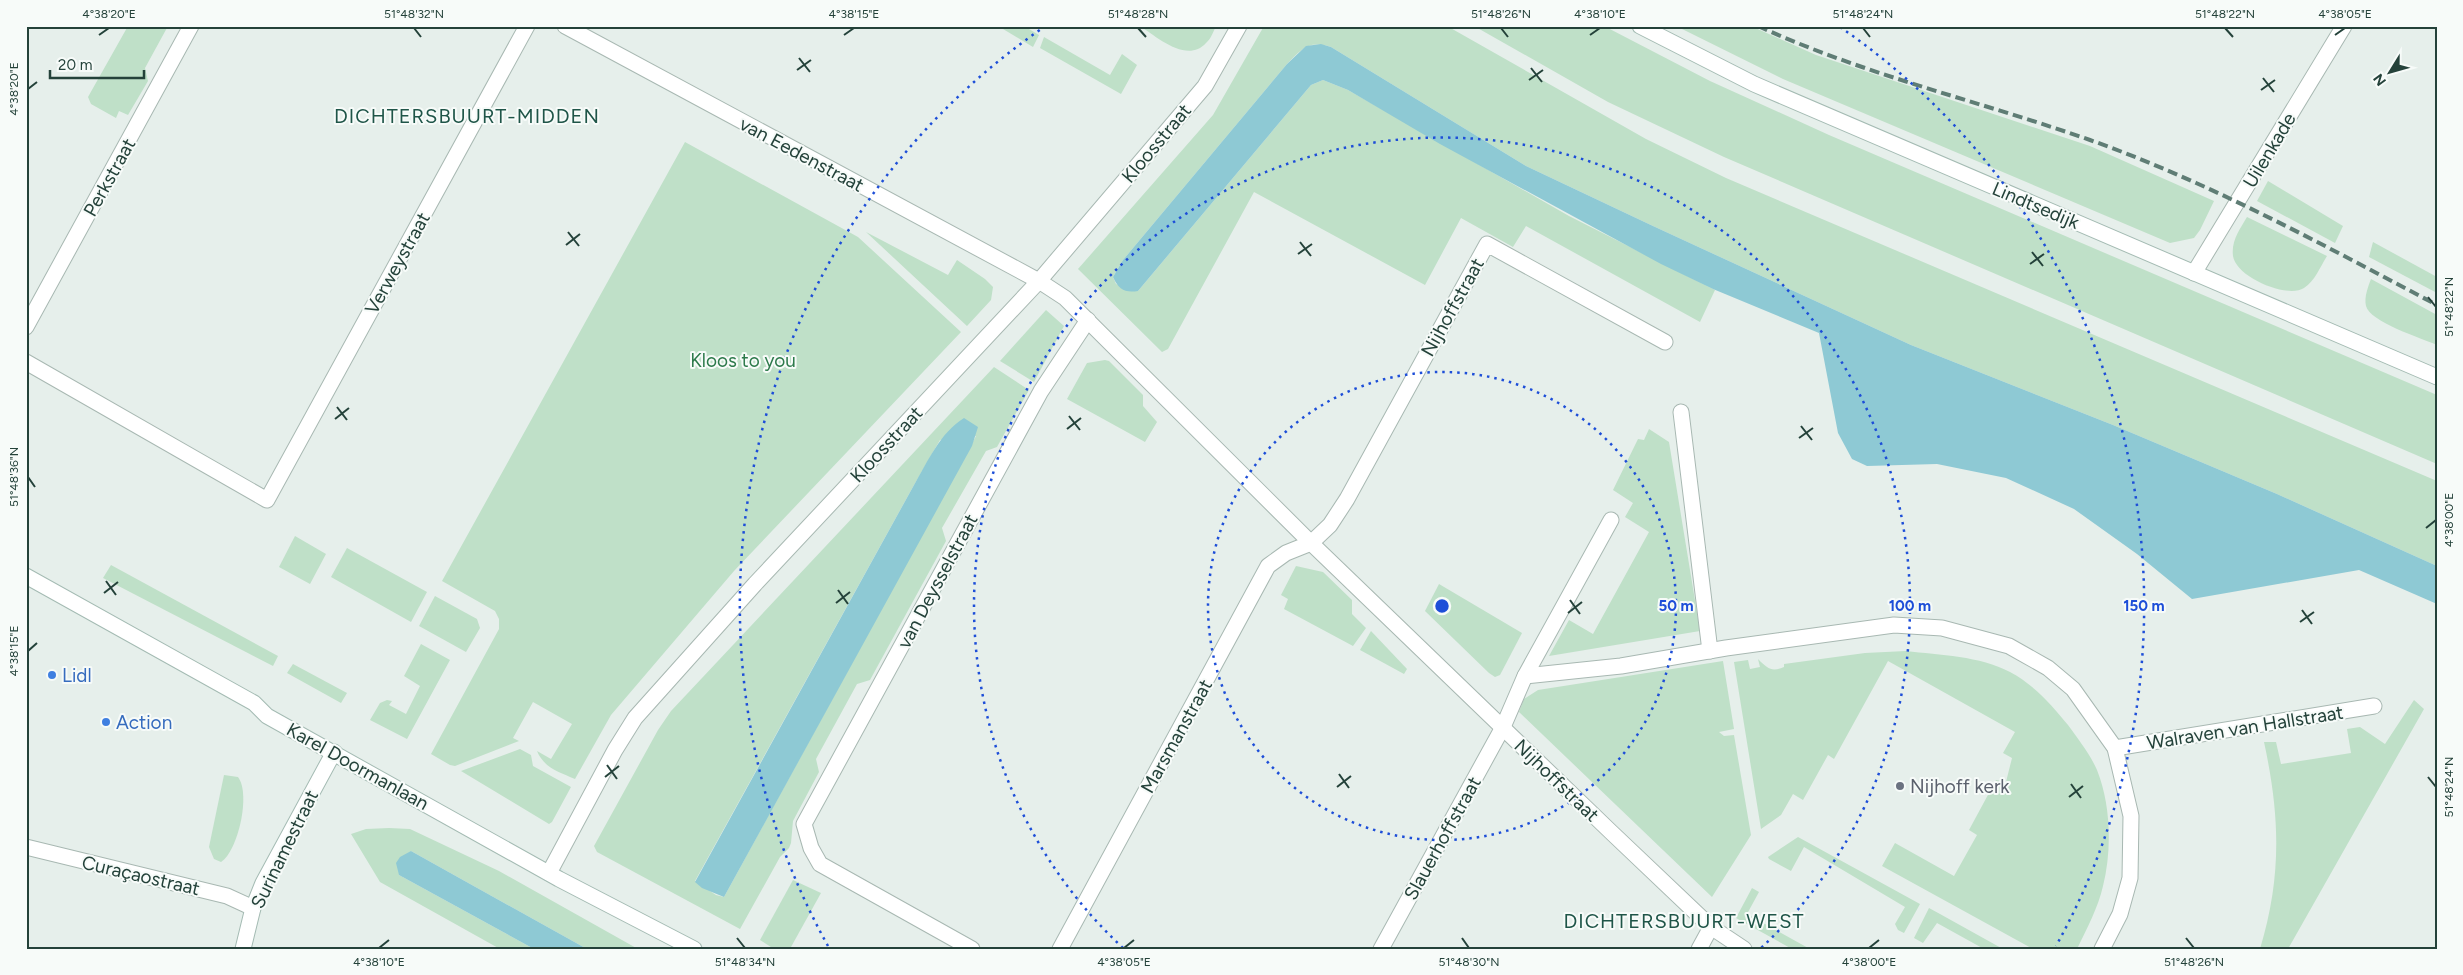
<svg xmlns="http://www.w3.org/2000/svg" width="2463" height="975" font-family="Figtree,sans-serif">
	<style>
		.green { fill: #bfe0c8; fill-rule: evenodd }
		.water { fill: #8ec9d4 }
		.lines { fill: none; stroke-linecap: round; stroke-linejoin: round }
		.street-casing { stroke: #a8b8b2; stroke-width: 17 }
		.secondary-casing { stroke: #a4bbb3; stroke-width: 17 }
		.street { stroke: #fff; stroke-width: 15 }
		.secondary { stroke: #fff; stroke-width: 15 }
		.rail { stroke: #5f7d75; stroke-width: 4; stroke-dasharray: 10 5; stroke-linecap: butt }
		.ticks { fill: none; stroke: #24423a; stroke-width: 2 }
		.ring { fill: none; stroke: #1d4ed8; stroke-width: 2.5; stroke-dasharray: 2.5 5 }
		.shop-dot { fill: #3f7fe0; stroke: #f7fbf9; stroke-width: 2 }
		.worship-dot { fill: #6b7280; stroke: #f7fbf9; stroke-width: 2 }
		.labels { text-anchor: middle; stroke-width: 4; stroke-linejoin: round; paint-order: stroke }
		.street-label { font-size: 19px; fill: #24423a; stroke: #f7fbf9 }
		.park-label { font-size: 19px; fill: #2d7a4b; stroke: #f7fbf9 }
		.shop-label { font-size: 19px; fill: #366cbe; stroke: #f7fbf9; text-anchor: start }
		.worship-label { font-size: 19px; fill: #5b616d; stroke: #f7fbf9; text-anchor: start }
		.neighbourhood-label { font-size: 20px; letter-spacing: 1px; fill: #1f5548; stroke: #f7fbf9 }
		.centre { fill: #1d4ed8; stroke: #f7fbf9; stroke-width: 2.5 }
		.ring-label { font-size: 15px; text-anchor: middle; font-weight: bold; fill: #1d4ed8; stroke: #f7fbf9; stroke-width: 4; stroke-linejoin: round; paint-order: stroke }
		.neatline { fill: none; stroke: #24423a; stroke-width: 2 }
		.ticks-label { font-size: 12px; text-anchor: middle; fill: #24423a }
	</style>
	<rect width="100%" height="100%" fill="#e6efeb"/>
	<g class="green">
		<polygon points="128,26 168,26 145,68 148,81 128,115 119,111 116,118 91,104 88,97"/>
		<polygon points="998,26 1024,26 1039,35 1033,47"/>
		<path d="M1140,26h76c-3,6 -5,13 -10,17 -19,21 -49,-6 -66,-17z"/>
		<path d="M1264,26h183l199,113 80,39 711,303v85l-160,-72 -164,-69 -202,-80 -258,-119 -127,-60 -195,-119c-23,-7 -29,2 -44,17l-164,196 -10,17 3,7 22,7 173,-206 12,-5 25,10 221,126 146,74 -15,32 -174,-96 -13,21 -52,-29 -36,67 -171,-93 -86,157 -6,3 -84,-83 135,-154z"/>
		<polygon points="1474,26 1604,26 1710,81 1829,135 2437,395 2437,464 1724,157 1608,102"/>
		<polygon points="1676,26 1751,26 1816,55 2090,146 2214,201 2200,230 2194,238 2170,243 1783,79"/>
		<polygon points="1044,37 1110,75 1122,54 1137,65 1121,94 1040,48"/>
		<path d="M685,142l173,95 103,95 -227,239 -123,144 -36,64c-16,-7 -31,-11 -38,-28l14,8 21,-35 -39,-22 -20,36 6,3 -64,25 -5,-1 -19,-11 68,-125v-10l-4,-8 -53,-30z"/>
		<polygon points="2268,181 2343,226 2335,243 2257,201"/>
		<path d="M2247,217l80,39c-7,11 -12,25 -23,32 -17,11 -68,-11 -71,-32 -2,-15 7,-27 14,-39z"/>
		<polygon points="866,232 948,275 957,260 985,279 993,287 991,300 967,326"/>
		<polygon points="2373,242 2437,277 2437,293 2369,257"/>
		<path d="M2371,279l66,36v30c-16,-7 -67,-23 -71,-39 -2,-9 2,-19 5,-27z"/>
		<polygon points="1046,310 1064,326 1034,382 1000,361"/>
		<polygon points="1105,360 1109,361 1143,395 1143,406 1157,422 1145,442 1067,399 1087,363"/>
		<path d="M994,367l35,23 -32,57 -11,4 -44,77 4,13 -76,139 -13,4 -41,75 3,13 -26,49 -2,22 -2,5 -9,9 -40,72 -143,-77 -3,-6 64,-116 13,-19zM976,436l-252,461 -8,-2 -21,-14 219,-396 26,-45z"/>
		<polygon points="1649,429 1669,442 1700,631 1549,656 1569,620 1593,634 1649,532 1625,517 1633,503 1613,490 1638,439 1644,440"/>
		<polygon points="295,536 326,554 310,584 279,567"/>
		<polygon points="347,548 427,592 411,622 331,577"/>
		<polygon points="111,565 278,656 273,666 103,578"/>
		<polygon points="1296,566 1323,572 1352,600 1352,614 1366,628 1353,646 1284,609 1288,599 1281,595"/>
		<polygon points="1439,584 1522,633 1500,675 1495,677 1489,673 1425,611"/>
		<polygon points="435,596 477,619 480,628 466,652 419,626"/>
		<polygon points="1371,631 1407,669 1404,674 1360,650"/>
		<polygon points="421,644 450,660 407,739 370,720 380,703 387,700 392,701 389,705 406,714 420,686 404,676"/>
		<path d="M1906,651c34,4 74,5 104,21 23,12 42,33 58,53 10,14 22,29 29,45 14,35 15,80 6,116 -5,22 -16,42 -26,63h-44l-151,-83 13,-23 59,33 23,-41 -8,-5 27,-50 10,2 6,-24 -9,-5 12,-21 -127,-71 -54,98 -6,-4 -25,45 -10,-6 -12,21 -20,14 -27,-167 14,-2 2,9 10,-2 -2,-8c10,10 14,13 26,8v-3l81,-11z"/>
		<polygon points="1723,661 1734,729 1719,732 1724,736 1734,735 1751,835 1712,897 1519,712 1524,699 1538,690"/>
		<polygon points="293,664 347,693 341,703 287,673"/>
		<path d="M2414,700l10,9 -136,240h-28c22,-73 20,-133 4,-207h12l5,22 70,-11 -4,-24 13,-2 25,17z"/>
		<polygon points="520,749 531,755 533,766 571,787 552,822 549,824 461,771"/>
		<path d="M224,775l14,2c13,17 0,74 -17,85l-7,-3 -5,-12z"/>
		<polygon points="389,828 410,829 499,871 638,949 587,949 411,851 399,875 534,949 500,949 380,882 351,834 366,829"/>
		<polygon points="1798,837 1920,904 1904,933 1898,930 1895,924 1905,907 1804,847 1791,871 1769,859 1768,857"/>
		<polygon points="793,880 821,893 791,947 774,949 760,940"/>
		<polygon points="1752,888 1759,892 1747,914 1810,949 1792,949 1736,918"/>
		<polygon points="1929,908 1940,914 2003,949 1984,949 1937,923 1923,943 1914,938"/>
	</g>
	<g class="water">
		<path d="M1321,44l10,3 195,119 127,60 258,119 202,80 164,69 160,72v38l-78,-34 -167,29 -55,-45 -63,-45 -68,-31 -69,-14 -70,2 -15,-7 -14,-26 -19,-100 -106,-44 -52,-25 -221,-120 -92,-54 -25,-10 -12,5 -173,206c-13,2 -19,-1 -25,-14l10,-17 164,-196 19,-18z"/>
		<path d="M964,418l14,9 -6,19 -248,451 -22,-9 -7,-6 219,-397c14,-24 26,-52 50,-67z"/>
		<polygon points="411,851 587,949 534,949 399,875 396,863 400,857"/>
	</g>
	<g class="lines">
		<g class="street-casing">
			<g id="street">
				<polyline points="565,26 1039,281 1065,298 1311,543 1611,832 1711,927 1744,949"/>
				<polyline points="2194,273 2344,26"/>
				<polyline points="26,327 191,26"/>
				<polyline points="26,362 267,500 527,26"/>
				<polyline points="1681,412 1710,651"/>
				<polyline points="1525,676 1621,666 1726,648 1894,625 1942,628 2009,646 2048,668 2073,689 2115,748 2131,816 2130,878 2120,914 2102,949"/>
				<polyline points="2115,748 2374,706"/>
				<polyline points="26,847 227,896 253,908"/>
				<polyline points="549,873 615,750 635,718 755,584 1039,281 1205,86 1239,26"/>
				<polyline points="972,949 820,864 811,848 804,824 1041,391 1088,320"/>
				<polyline points="1060,949 1268,566 1286,553 1311,543 1330,525 1347,499 1487,244 1665,342"/>
				<polyline points="1381,949 1503,727 1525,676 1611,520"/>
				<polyline points="1699,949 1711,927"/>
			</g>
		</g>
		<g class="secondary-casing">
			<g id="secondary">
				<polyline points="1640,26 1754,84 2437,377"/>
				<polyline points="26,576 254,703 267,716 559,879 694,949"/>
				<polyline points="243,949 253,908 263,883 334,752"/>
			</g>
		</g>
		<use href="#street" class="street"/>
		<use href="#secondary" class="secondary"/>
		<path class="rail" d="M1758,26c107,49 221,75 332,114 121,43 233,105 347,165"/>
	</g>
	<path class="ticks" d="M414,28l7,9M1138,28l8,9M1501,28l7,9M1863,28l7,9M2225,28l8,9M99,35l10,-7M844,35l10,-7M1590,35l10,-7M2335,35l10,-7M799,58l11,14M1531,68l11,14M797,70l14,-10M2263,78l11,14M1529,80l14,-10M28,89l9,-7M2261,90l14,-10M568,232l11,14M1300,242l11,14M566,245l14,-11M2032,252l11,14M1298,254l14,-10M2030,264l14,-10M2428,297l8,10M337,407l10,13M1069,416l11,14M335,419l14,-11M1801,426l11,14M1067,429l14,-11M1799,438l14,-10M28,477l7,10M2426,528l10,-8M106,581l10,14M838,590l10,14M104,593l14,-11M1570,600l10,14M836,603l14,-11M2302,610l10,14M1568,613l14,-11M2300,622l14,-10M28,651l9,-8M607,765l10,14M1339,774l10,14M605,777l14,-11M2428,777l8,10M2071,784l10,14M1337,787l14,-11M2069,797l14,-11M737,938l8,10M1462,938l7,10M2186,938l8,10M379,948l10,-8M1124,948l10,-8M1869,948l10,-8"/>
	<g class="ring">
		<circle cx="1442" cy="606" r="234"/>
		<path d="M1123 948A468 468 0 1 1 1761 948"/>
		<path d="M828 946A702 702 0 0 1 1044 27M1840 27A702 702 0 0 1 2056 946"/>
	</g>
	<g class="shop-dot">
		<circle cx="52" cy="675" r="5"/>
		<circle cx="106" cy="722" r="5"/>
	</g>
	<circle class="worship-dot" cx="1900" cy="786" r="5"/>
	<g class="labels">
		<g class="street-label">
			<text transform="translate(1156 143) rotate(-50)" y="7">Kloosstraat</text>
			<text transform="translate(2269 150) rotate(-59)" y="7">Uilenkade</text>
			<text transform="translate(802 154) rotate(28)" y="7">van Eedenstraat</text>
			<text transform="translate(109 177) rotate(-61)" y="7">Perkstraat</text>
			<text transform="translate(2036 205) rotate(23)" y="7">Lindtsedijk</text>
			<text transform="translate(397 263) rotate(-61)" y="7">Verweystraat</text>
			<text transform="translate(1452 307) rotate(-61)" y="7">Nijhoffstraat</text>
			<text transform="translate(886 444) rotate(-47)" y="7">Kloosstraat</text>
			<text transform="translate(937 581) rotate(-62)" y="7">van Deysselstraat</text>
			<text transform="translate(2245 727) rotate(-9)" y="7">Walraven van Hallstraat</text>
			<text transform="translate(1176 736) rotate(-61)" y="7">Marsmanstraat</text>
			<text transform="translate(358 766) rotate(29)" y="7">Karel Doormanlaan</text>
			<text transform="translate(1557 780) rotate(44)" y="7">Nijhoffstraat</text>
			<text transform="translate(1442 838) rotate(-61)" y="7">Slauerhoffstraat</text>
			<text transform="translate(284 849) rotate(-64)" y="7">Surinamestraat</text>
			<text transform="translate(141 875) rotate(13)" y="7">Curaçaostraat</text>
		</g>
		<g class="park-label">
			<text x="743" y="367">Kloos to you</text>
		</g>
		<g class="shop-label">
			<text x="62" y="682">Lidl</text>
			<text x="116" y="729">Action</text>
		</g>
		<g class="worship-label">
			<text x="1910" y="793">Nijhoff kerk</text>
		</g>
		<g class="neighbourhood-label">
			<text x="467" y="123">DICHTERSBUURT-MIDDEN</text>
			<text x="1684" y="928">DICHTERSBUURT-WEST</text>
		</g>
	</g>
	<circle cx="1442" cy="606" r="8" class="centre"/>
	<g class="ring-label">
		<text x="1676" y="611">50 m</text>
		<text x="1910" y="611">100 m</text>
		<text x="2144" y="611">150 m</text>
	</g>
	<rect width="2463" height="975" fill="none" stroke="#f7fbf9" stroke-width="55"/>
	<g transform="translate(2390 72) rotate(233)" stroke="#f7fbf9" stroke-width="4" paint-order="stroke">
	<path d="M0-4L9 19L0 12L-9 19Z" fill="#24423a"/>
	<text y="-8" font-size="14" font-weight="bold" text-anchor="middle" fill="#24423a">N</text>
	</g>
	<path d="M50 70v8h94v-8" fill="none" stroke="#24423a" stroke-width="2.5"/>
	<text x="58" y="70" font-size="15" fill="#24423a" stroke="#f7fbf9" stroke-width="4" paint-order="stroke">20 m</text>
	<rect x="28" y="28" width="2408" height="920" class="neatline"/>
	<g class="ticks-label">
		<text x="109" y="18">4°38'20"E</text>
		<text x="414" y="18">51°48'32"N</text>
		<text x="854" y="18">4°38'15"E</text>
		<text x="1138" y="18">51°48'28"N</text>
		<text x="1501" y="18">51°48'26"N</text>
		<text x="1600" y="18">4°38'10"E</text>
		<text x="1863" y="18">51°48'24"N</text>
		<text x="2225" y="18">51°48'22"N</text>
		<text x="2345" y="18">4°38'05"E</text>
		<text transform="translate(14 89) rotate(-90)" y="4">4°38'20"E</text>
		<text transform="translate(2449 307) rotate(-90)" y="4">51°48'22"N</text>
		<text transform="translate(14 477) rotate(-90)" y="4">51°48'36"N</text>
		<text transform="translate(2449 520) rotate(-90)" y="4">4°38'00"E</text>
		<text transform="translate(14 651) rotate(-90)" y="4">4°38'15"E</text>
		<text transform="translate(2449 787) rotate(-90)" y="4">51°48'24"N</text>
		<text x="379" y="966">4°38'10"E</text>
		<text x="745" y="966">51°48'34"N</text>
		<text x="1124" y="966">4°38'05"E</text>
		<text x="1469" y="966">51°48'30"N</text>
		<text x="1869" y="966">4°38'00"E</text>
		<text x="2194" y="966">51°48'26"N</text>
	</g>
</svg>
